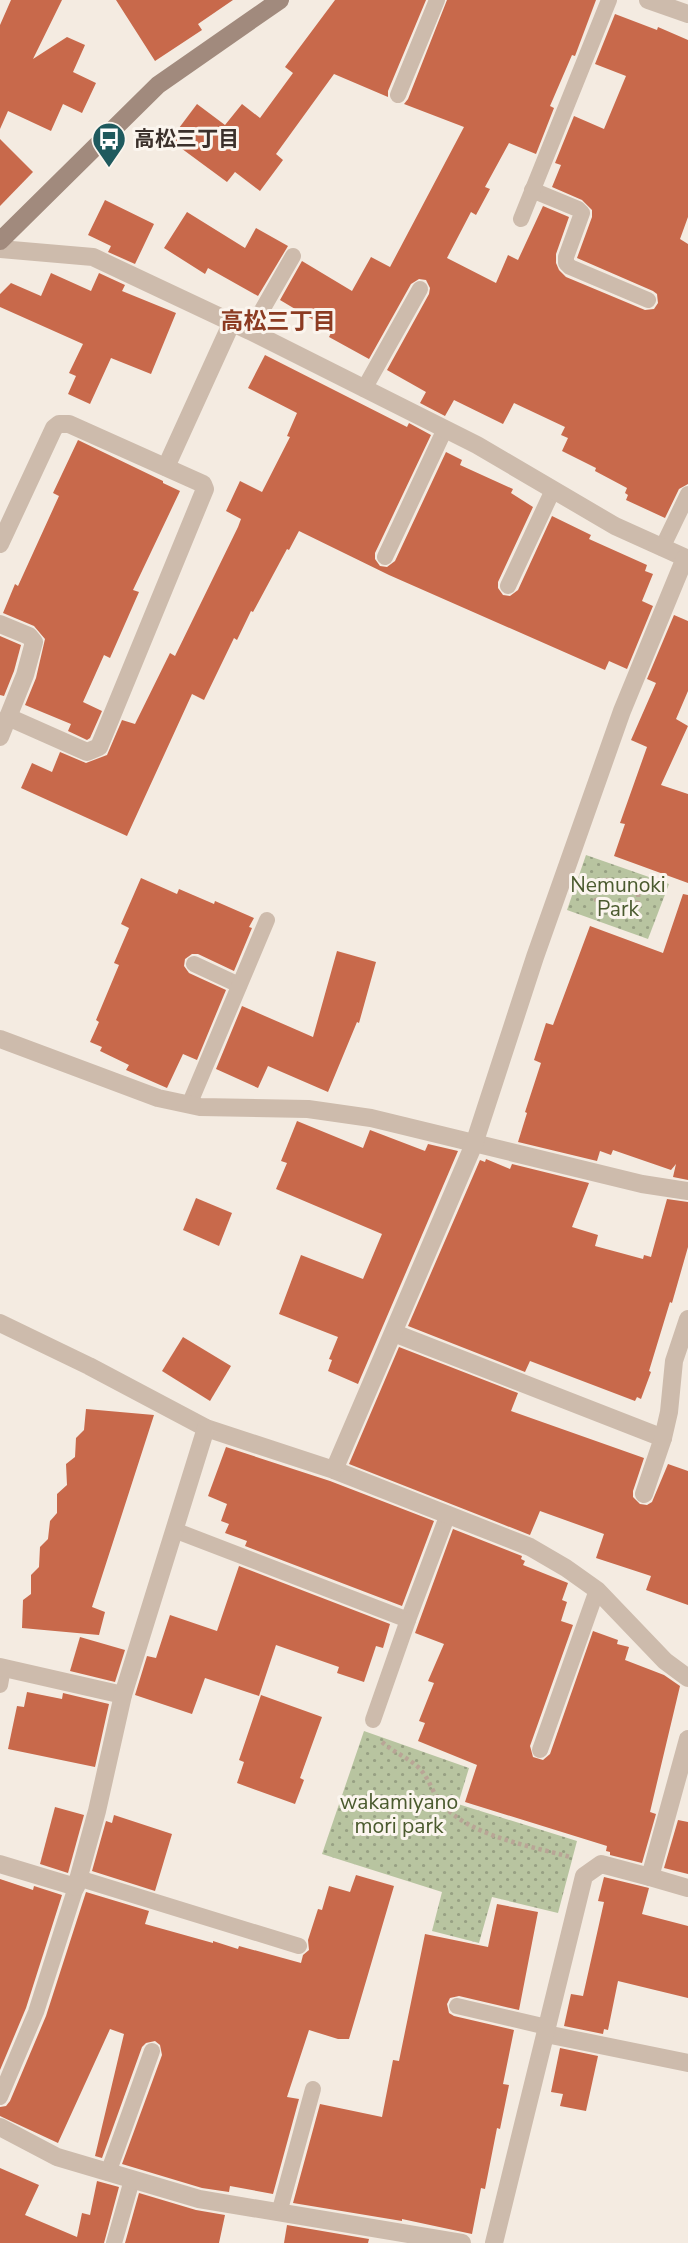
<svg xmlns="http://www.w3.org/2000/svg" width="688" height="2243" font-family="'Nunito Sans','Noto Sans JP',sans-serif">
	<style>
		.park { fill: url(#park-dots) }
		.building { fill: #c8694b }
		.lines { fill: none; stroke-linecap: round; stroke-linejoin: round }
		.path { stroke: #b9a596; stroke-width: 4.5; stroke-dasharray: 3.5 3.5; stroke-linecap: butt }
		.lane { stroke: #cdbbac; stroke-width: 16 }
		.street { stroke: #cdbbac; stroke-width: 18 }
		.secondary { stroke: #a18a7d; stroke-width: 18 }
		.labels { text-anchor: middle; stroke-width: 6; stroke-linejoin: round; paint-order: stroke }
		.poi-label { font-size: 21px; font-weight: bold; fill: #3b302b; stroke: #fbf5ee; text-anchor: start }
		.park-label { font-size: 21px; fill: #4a5a2e; stroke: #fbf5ee }
		.neighbourhood-label { font-size: 23px; font-weight: bold; fill: #8c3b22; stroke: #fbf5ee }
	</style>
	<defs>
		<pattern id="park-dots" width="8" height="8" patternUnits="userSpaceOnUse" patternTransform="scale(1.75)"><rect width="8" height="8" fill="#b8c4a0"/><path d="M2 2h.1M6 6h.1" fill="none" stroke="#97a083" stroke-width="1.8" stroke-linecap="round"/></pattern>
	</defs>
	<rect width="100%" height="100%" fill="#f4ebe1"/>
	<g class="park">
		<polygon points="586,855 669,884 648,939 567,910"/>
		<polygon points="364,1731 469,1768 458,1804 577,1841 558,1913 492,1897 479,1943 432,1931 442,1892 322,1854"/>
	</g>
	<g class="building">
		<polygon points="11,0 62,0 33,59 67,37 85,45 73,72 96,83 82,113 63,104 51,131 8,111 0,129 0,25"/>
		<polygon points="116,0 233,0 198,24 202,30 155,61"/>
		<polygon points="335,0 426,0 388,91 388,97 334,74 276,154 283,160 260,191 235,172 227,182 170,140 197,104 225,125 242,104 260,118 293,73 285,67"/>
		<polygon points="447,0 596,0 575,56 572,55 550,106 554,108 536,154 509,143 485,187 490,189 476,215 471,212 447,258 496,283 508,255 518,260 543,206 569,217 556,254 556,263 559,270 566,277 645,310 654,309 658,303 657,294 653,291 577,258 592,217 592,210 582,200 552,187 561,165 555,163 574,116 604,129 626,76 595,64 615,14 657,30 658,27 688,40 688,217 680,239 688,244 688,484 679,489 665,518 626,500 628,495 625,493 627,488 595,471 596,468 562,451 568,438 561,435 565,427 514,403 503,424 454,400 445,416 420,403 426,392 387,370 429,294 430,288 426,280 419,279 411,284 369,359 329,337 332,331 280,300 302,261 352,291 371,257 390,267 464,127 404,104 408,99"/>
		<polygon points="0,139 33,172 0,206"/>
		<polygon points="105,200 154,224 135,264 108,252 111,246 88,235"/>
		<polygon points="187,212 245,248 256,228 288,246 258,296 208,268 205,274 164,248"/>
		<polygon points="51,273 91,291 99,273 125,285 122,291 176,313 151,374 111,358 90,404 68,394 76,376 69,373 83,344 0,307 0,294 11,283 41,296"/>
		<polygon points="265,355 407,427 409,423 431,435 375,553 375,559 380,566 387,567 395,561 446,452 462,460 460,465 513,489 511,493 533,507 498,582 498,588 503,595 510,596 518,590 552,516 591,535 589,539 647,565 645,571 653,574 642,601 653,606 627,669 609,661 605,670 389,575 299,531 289,550 287,549 253,612 251,611 237,640 234,638 204,700 192,694 127,836 21,788 32,763 52,772 60,752 86,763 107,755 122,720 135,724 170,653 175,656 238,527 241,519 226,511 240,481 262,492 290,437 287,436 297,413 248,388"/>
		<polygon points="78,440 163,481 163,483 180,491 133,590 139,592 110,658 104,655 83,702 102,711 90,738 87,740 68,731 71,724 25,705 36,678 45,639 34,626 3,613 15,584 18,586 59,496 53,493"/>
		<polygon points="674,615 688,621 688,691 676,719 688,726 661,785 688,794 688,883 614,856 625,824 620,823 647,747 631,740 656,683 647,679"/>
		<polygon points="0,636 21,645 14,671 4,696 0,695"/>
		<polygon points="141,878 177,894 179,889 214,904 215,901 254,918 249,927 252,928 234,971 198,954 192,954 185,959 184,966 189,973 226,990 197,1060 183,1054 167,1088 126,1070 129,1065 100,1051 102,1047 90,1042 99,1022 96,1020 119,965 114,963 129,928 121,924"/>
		<polygon points="683,894 688,895 688,1180 673,1177 676,1164 671,1170 613,1150 611,1155 600,1151 597,1161 518,1142 527,1113 525,1112 541,1063 534,1060 546,1023 553,1025 590,926 663,953"/>
		<polygon points="337,951 376,962 359,1023 357,1022 328,1092 268,1066 258,1088 216,1069 242,1006 313,1037"/>
		<polygon points="297,1121 363,1148 370,1130 425,1151 428,1144 458,1151 358,1384 328,1371 332,1360 329,1359 338,1337 279,1314 301,1255 363,1279 382,1234 276,1189 287,1163 281,1161"/>
		<polygon points="486,1159 510,1169 512,1164 589,1183 572,1227 598,1235 595,1246 643,1259 644,1255 651,1257 667,1199 688,1202 688,1247 672,1303 670,1302 649,1371 651,1372 641,1399 637,1397 635,1401 530,1361 525,1372 408,1326 480,1160 485,1162"/>
		<polygon points="196,1198 232,1213 219,1246 183,1230"/>
		<polygon points="183,1337 231,1366 210,1401 162,1371"/>
		<polygon points="399,1347 518,1393 511,1411 644,1458 633,1491 633,1497 640,1504 647,1505 652,1502 668,1464 688,1471 688,1605 646,1590 651,1576 596,1558 604,1534 540,1511 530,1535 349,1464"/>
		<polygon points="86,1409 154,1415 92,1607 105,1612 99,1635 22,1628 23,1600 31,1594 31,1575 39,1567 40,1547 48,1539 50,1521 57,1513 57,1494 67,1485 66,1464 75,1457 76,1438 84,1430"/>
		<polygon points="226,1447 330,1481 434,1521 402,1606 245,1546 247,1541 225,1533 229,1524 221,1521 227,1504 208,1496"/>
		<polygon points="453,1529 522,1556 521,1559 525,1561 523,1565 568,1583 562,1600 567,1602 561,1621 573,1625 530,1746 533,1757 543,1760 550,1754 593,1631 618,1640 617,1644 629,1647 625,1660 664,1675 680,1686 650,1812 656,1814 642,1863 610,1855 610,1852 606,1851 607,1846 465,1802 477,1765 418,1741 425,1723 419,1721 434,1683 428,1681 444,1644 415,1633"/>
		<polygon points="239,1566 390,1624 383,1648 376,1646 364,1682 337,1673 339,1667 276,1645 259,1696 205,1678 192,1714 135,1695 147,1656 156,1658 170,1615 217,1631"/>
		<polygon points="80,1637 125,1650 115,1682 70,1671"/>
		<polygon points="27,1692 62,1699 63,1693 109,1704 95,1767 8,1749 17,1706 24,1707"/>
		<polygon points="261,1695 322,1717 300,1778 304,1780 295,1804 237,1783 244,1762 239,1760"/>
		<polygon points="55,1807 84,1815 68,1873 40,1864"/>
		<polygon points="114,1815 172,1834 155,1891 92,1871 106,1821 112,1823"/>
		<polygon points="678,1820 688,1822 688,1874 664,1868"/>
		<polygon points="356,1875 394,1886 349,2039 338,2039 309,2030 287,2097 299,2099 273,2194 230,2186 229,2192 202,2188 122,2164 162,2055 160,2045 155,2041 146,2043 142,2047 102,2158 95,2156 124,2034 110,2029 58,2143 0,2116 0,2107 6,2106 10,2101 46,2016 86,1892 149,1911 145,1924 213,1943 213,1941 238,1949 239,1946 301,1963 303,1955 309,1950 308,1940 318,1909 322,1910 329,1886 350,1892"/>
		<polygon points="604,1877 649,1888 642,1914 688,1926 688,1998 618,1981 608,2030 604,2029 603,2034 564,2026 571,1994 583,1996 604,1902 598,1901"/>
		<polygon points="0,1879 33,1890 34,1886 62,1895 26,2008 0,2070"/>
		<polygon points="497,1904 538,1912 519,2010 459,1996 450,1998 447,2004 449,2013 454,2016 514,2030 503,2084 509,2085 500,2129 497,2128 485,2189 481,2188 472,2234 402,2219 402,2221 293,2203 320,2104 382,2117 393,2060 399,2061 425,1934 488,1947"/>
		<polygon points="560,2048 598,2056 586,2111 560,2106 563,2094 551,2092"/>
		<polygon points="0,2168 39,2185 25,2215 77,2237 82,2213 90,2215 97,2181 119,2187 104,2243 0,2243"/>
		<polygon points="139,2193 196,2210 225,2215 219,2243 125,2243"/>
		<polygon points="287,2225 369,2239 368,2243 284,2243"/>
	</g>
	<g class="lines">
		<g class="path">
			<path d="M608,880l25,6 4,4c3,10 1,16 -8,21l-31,-7c-5,-10 -6,-15 1,-23z"/>
			<path d="M382,1742c11,10 25,15 36,25 12,11 15,29 26,40 34,31 83,38 126,50"/>
		</g>
		<g class="lane">
			<polyline points="398,95 437,0"/>
			<polyline points="532,190 578,209 582,213 566,257 566,263 570,267 648,300"/>
			<polyline points="521,219 609,0"/>
			<polyline points="250,331 293,256"/>
			<polyline points="364,389 420,289"/>
			<polyline points="662,548 688,494"/>
			<polyline points="385,557 445,429"/>
			<polyline points="508,586 553,490"/>
			<polyline points="194,964 239,985"/>
			<polyline points="189,1105 267,920"/>
			<polyline points="174,1530 408,1620 448,1514"/>
			<polyline points="0,1685 3,1668"/>
			<polyline points="373,1720 408,1620"/>
			<polyline points="540,1750 597,1590"/>
			<polyline points="78,1878 299,1946"/>
			<polyline points="457,2006 547,2027"/>
			<polyline points="0,2097 36,2012 76,1887"/>
			<polyline points="108,2173 152,2051"/>
			<polyline points="279,2213 313,2089"/>
			<polyline points="114,2243 132,2180"/>
		</g>
		<g class="street">
			<polyline points="648,0 688,14"/>
			<polyline points="0,249 93,257 250,331 477,445 615,526 688,559"/>
			<polyline points="166,467 232,322"/>
			<polyline points="0,544 54,428 59,424 69,424 203,484 205,489 99,747 87,752 8,717"/>
			<polyline points="0,624 29,636 34,642 25,675 0,737"/>
			<polyline points="0,1039 158,1098 200,1107 308,1109 371,1118 642,1184 688,1191"/>
			<polyline points="0,1323 89,1366 206,1428 334,1470 530,1547 566,1568 597,1590 665,1661 688,1678"/>
			<polyline points="394,1333 663,1438"/>
			<polyline points="334,1470 474,1144 535,957 622,711 685,558"/>
			<polyline points="644,1494 663,1438 669,1412 674,1361 688,1319"/>
			<polyline points="0,1667 123,1695"/>
			<polyline points="0,1864 76,1887 97,1811 123,1695 206,1428"/>
			<polyline points="650,1877 688,1888"/>
			<polyline points="546,2034 688,2063"/>
			<polyline points="0,2127 57,2157 199,2199 462,2243"/>
			<polyline points="494,2243 584,1876 601,1864 650,1877 688,1739"/>
		</g>
		<polyline class="secondary" points="0,241 158,85 280,0"/>
	</g>
	<defs>
		<g id="bus-pin" transform="scale(1.75)"><path d="M0 17L-7.5 6A9.5 9.5 0 1 1 7.5 6Z" fill="#1f5a5e" stroke="#fbf5ee"/><path d="M-5-6H5V4H4V6H2V4H-2V6H-4V4H-5ZM-3.5-4V0h7V-4ZM-3.5 1.2v1.5H-2V1.2ZM2 1.2v1.5H3.5V1.2Z" fill="#fff"/></g>
	</defs>
	<g fill-rule="evenodd">
		<use href="#bus-pin" x="109" y="139"/>
	</g>
	<g class="labels">
		<g class="poi-label">
			<text x="134" y="146">高松三丁目</text>
		</g>
		<g class="park-label">
			<text x="618" y="892">Nemunoki<tspan x="618" dy="24">Park</tspan></text>
			<text x="399" y="1809">wakamiyano<tspan x="399" dy="24">mori park</tspan></text>
		</g>
		<g class="neighbourhood-label">
			<text x="278" y="329">高松三丁目</text>
		</g>
	</g>
</svg>
